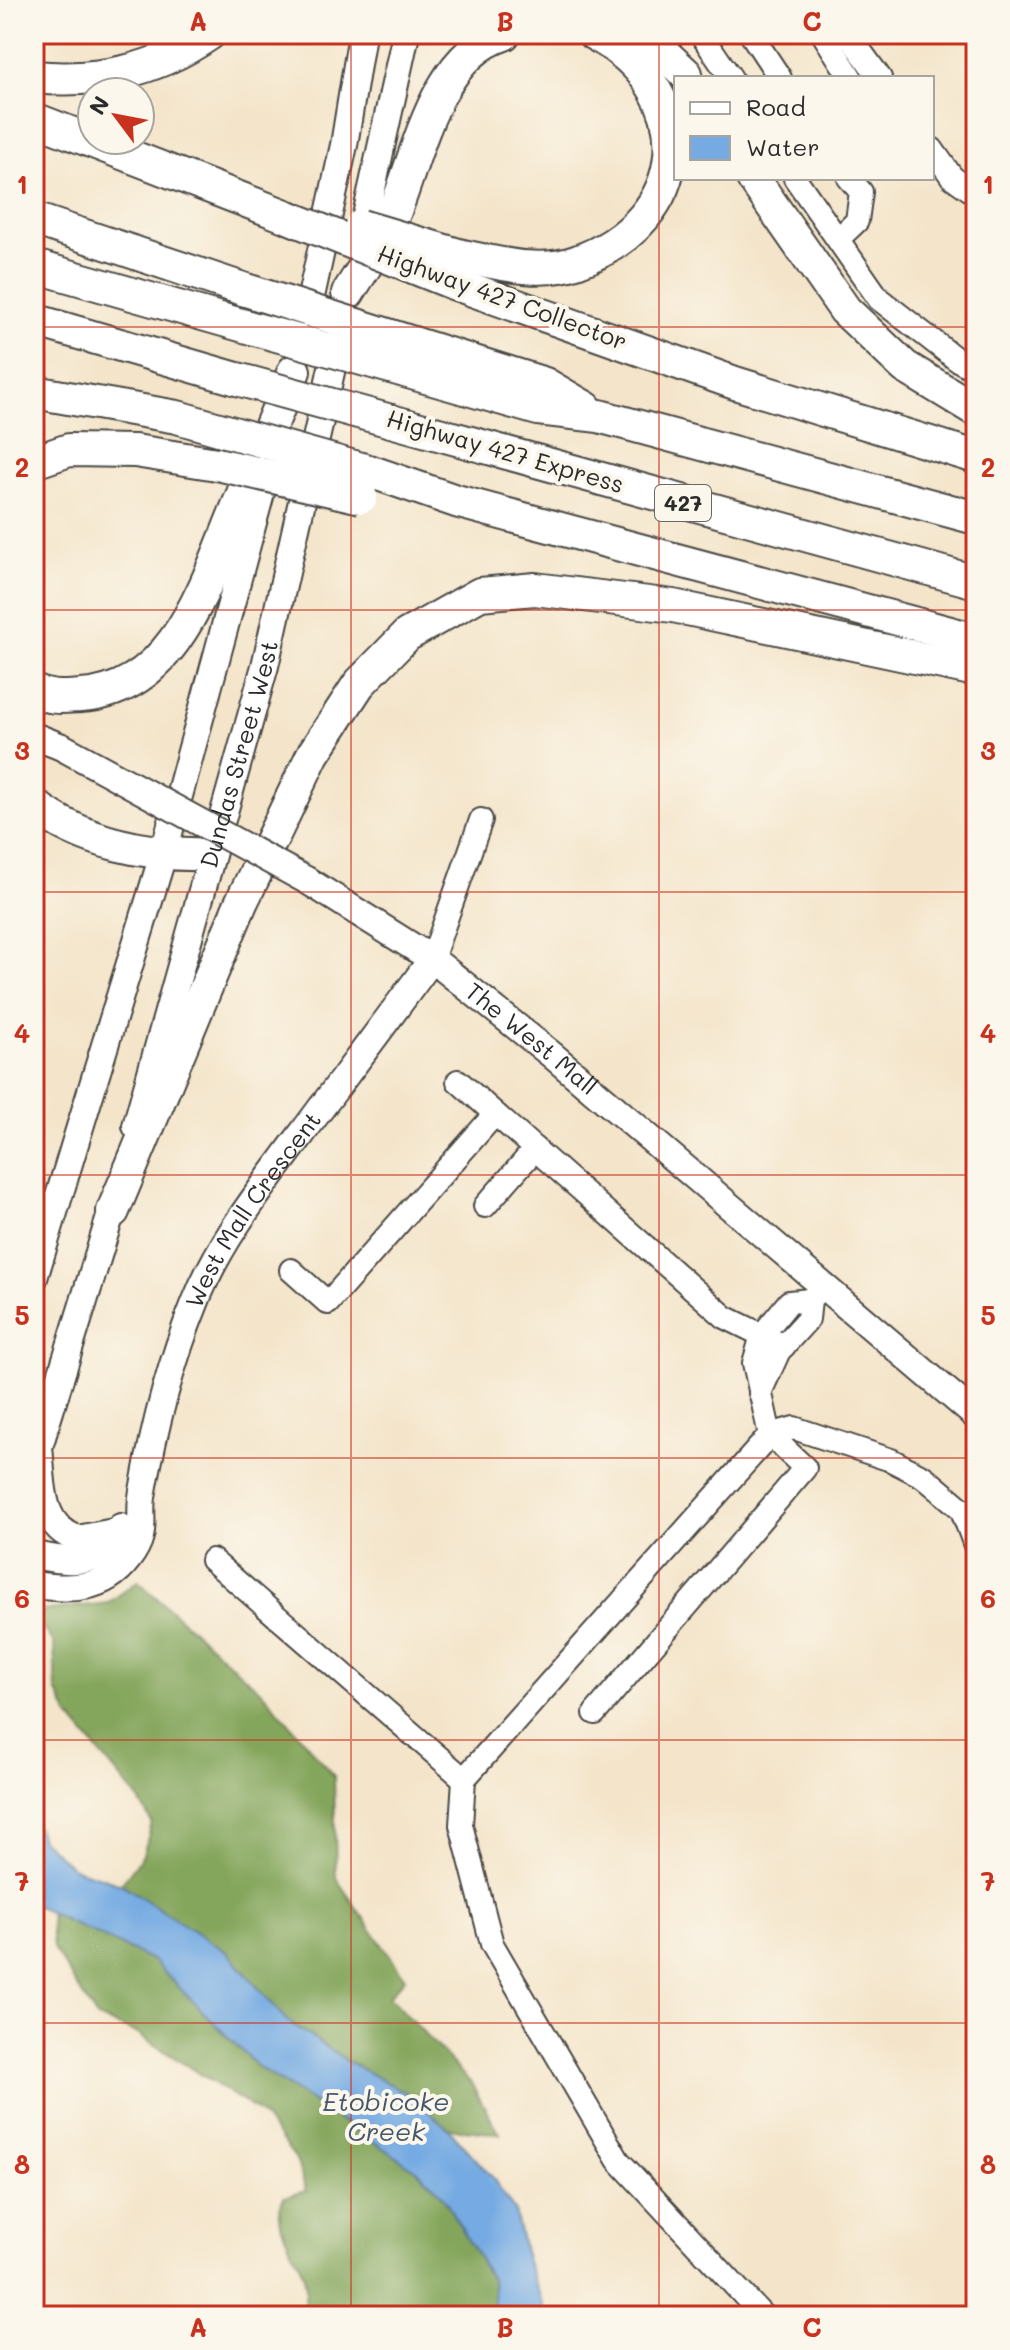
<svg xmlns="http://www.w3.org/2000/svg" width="1010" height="2350" font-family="Mali,sans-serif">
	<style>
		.forest { fill: #84a65c; stroke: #586844; stroke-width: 2 }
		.water { fill: #75aae2; stroke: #506a86; stroke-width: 2 }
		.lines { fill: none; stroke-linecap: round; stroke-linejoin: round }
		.minor-casing { stroke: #494743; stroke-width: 26 }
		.major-casing { stroke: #494743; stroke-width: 30 }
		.highway-casing { stroke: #494743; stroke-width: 36 }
		.minor { stroke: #fff; stroke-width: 22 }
		.major { stroke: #fff; stroke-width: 26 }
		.highway { stroke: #fff; stroke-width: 32 }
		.major-bridge-casing { stroke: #494743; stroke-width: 30; stroke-linecap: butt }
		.highway-bridge-casing { stroke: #494743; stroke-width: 36; stroke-linecap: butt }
		.major-bridge { stroke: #fff; stroke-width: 26 }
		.highway-bridge { stroke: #fff; stroke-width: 32 }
		.grid { fill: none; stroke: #c8321e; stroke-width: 2; stroke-opacity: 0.55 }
		.labels { text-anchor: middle; stroke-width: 8; stroke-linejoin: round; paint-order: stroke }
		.shield { fill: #fbf7ec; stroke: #696865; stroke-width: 2 }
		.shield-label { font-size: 22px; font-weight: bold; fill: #2b2b2b }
		.street-label { font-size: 24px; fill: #2b2b2b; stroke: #fbf7ec }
		.water-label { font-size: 26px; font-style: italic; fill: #45576b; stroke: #fbf7ec }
		.neatline { fill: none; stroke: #c8321e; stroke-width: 3 }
		.grid-label { font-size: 26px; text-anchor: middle; font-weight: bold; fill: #c8321e }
	</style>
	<rect width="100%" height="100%" fill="#fbf7ec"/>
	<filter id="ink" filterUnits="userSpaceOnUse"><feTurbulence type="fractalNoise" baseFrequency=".0125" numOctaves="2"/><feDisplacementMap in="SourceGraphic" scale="16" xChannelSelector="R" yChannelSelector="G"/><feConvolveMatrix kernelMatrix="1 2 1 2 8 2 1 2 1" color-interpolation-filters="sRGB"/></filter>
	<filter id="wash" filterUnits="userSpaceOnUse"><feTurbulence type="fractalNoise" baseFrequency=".006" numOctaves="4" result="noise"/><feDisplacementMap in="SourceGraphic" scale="32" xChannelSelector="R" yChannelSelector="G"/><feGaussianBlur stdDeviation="1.8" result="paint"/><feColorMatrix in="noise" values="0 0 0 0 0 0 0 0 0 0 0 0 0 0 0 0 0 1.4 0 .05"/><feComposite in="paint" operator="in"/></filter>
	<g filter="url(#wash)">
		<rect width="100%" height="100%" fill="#f4e5ca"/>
		<g class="forest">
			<polygon points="138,1581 265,1695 334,1776 336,1878 405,1978 389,1996 471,2083 500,2134 448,2128 405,2092 350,2063 286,2020 228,1953 121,1884 143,1855 152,1823 139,1800 69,1716 56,1690 54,1643 39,1623 42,1611 108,1603"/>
			<path d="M50,1912l102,48 106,107 159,103 23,22 52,89 3,35h-195c2,-8 6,-17 6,-25 1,-32 -39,-62 -22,-94l22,-6 -10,-32 -37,-47 -123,-79 -39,-15 -44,-70z"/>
		</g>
		<polygon class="water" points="34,1819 41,1839 73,1868 121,1884 228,1953 286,2020 350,2063 405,2092 448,2128 493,2178 515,2212 526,2259 545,2309 544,2316 495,2316 492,2281 440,2192 417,2170 258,2067 152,1960 34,1905"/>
	</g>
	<g filter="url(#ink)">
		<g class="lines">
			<g class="minor-casing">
				<g id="minor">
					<polyline points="701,34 731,78"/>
					<polyline points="751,34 780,78"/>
					<polyline points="823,34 851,78"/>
					<polyline points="848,34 880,78"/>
					<polyline points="932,149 952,177 976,194"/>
					<polyline points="795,178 879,299 956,359 976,370"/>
					<polyline points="838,239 857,221 861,192 849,178"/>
					<polyline points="432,959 481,820"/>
					<polyline points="458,1081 725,1317 784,1346"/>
					<polyline points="485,1206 535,1149"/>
					<polyline points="291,1270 328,1303 495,1114"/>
					<polyline points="760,1393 779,1351 808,1319 810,1300 818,1290"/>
					<polyline points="961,1508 976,1548"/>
					<polyline points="212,1560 464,1779"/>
					<polyline points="595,1713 805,1468 770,1435 754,1363 762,1335 789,1302 810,1300"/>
					<polyline points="763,2316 618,2160 492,1944 461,1825 464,1779 770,1435 794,1428 891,1460 924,1477 976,1521"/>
				</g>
			</g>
			<g class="major-casing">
				<g id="major">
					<polyline points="360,243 406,34"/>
					<polyline points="304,329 344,145 362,34"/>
					<polyline points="34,736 62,747"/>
					<path id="s1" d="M308,881l124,78 120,96 424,361"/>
					<path id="s2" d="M136,1126l129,-460 75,-334"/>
					<polyline points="34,1278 163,855 271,456"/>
					<path d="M39,1447c4,34 -1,80 39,92l41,-8"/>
					<polyline points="34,1463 118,1191"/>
					<path d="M34,1555c37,8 70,12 87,-28"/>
					<path id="s3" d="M34,1585c35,5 70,6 94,-26 22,-29 9,-39 15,-68 11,-63 28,-129 52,-188 24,-62 67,-115 106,-168 44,-59 88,-117 131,-176"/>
				</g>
			</g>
			<g class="highway-casing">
				<g id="highway">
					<polyline points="643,34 686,74"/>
					<path d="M34,77c65,6 121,-6 175,-43"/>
					<polyline points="34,119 288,217"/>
					<polyline points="753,178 845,310 905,367 976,410"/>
					<polyline points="34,219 246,290"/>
					<path d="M462,256c36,7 77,19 114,6 117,-41 128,-169 18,-228"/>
					<polyline points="34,266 255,329"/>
					<polyline points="453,283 735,383 976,457"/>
					<path d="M348,293c13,-21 28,-42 39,-63 29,-60 42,-172 117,-196"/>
					<polyline points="34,320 237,379"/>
					<polyline points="413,343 545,384 586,408"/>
					<polyline points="405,371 538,409 599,416 976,518"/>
					<polyline points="34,392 177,417 226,431"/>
					<polyline points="391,421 976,582"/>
					<polyline points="34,462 69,450 135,451 217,464"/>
					<polyline points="372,472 456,501 976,640"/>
					<path d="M34,691c17,8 29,6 47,5 96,-6 126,-117 157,-190 18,-45 37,-90 56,-135"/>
					<path d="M34,805c49,38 115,51 175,49"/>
					<polyline points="113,1211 241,903 313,754 359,684 407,635 480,594 535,589 673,606 976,670"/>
				</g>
			</g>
			<use href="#minor" class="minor"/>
			<use href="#major" class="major"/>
			<use href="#highway" class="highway"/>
			<g class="major-bridge-casing">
				<polyline id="major-bridge" points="62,747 308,881"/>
			</g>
			<g class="highway-bridge-casing">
				<g id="highway-bridge">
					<polyline points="288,217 453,283"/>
					<polyline points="361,226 462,256"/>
					<polyline points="246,290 413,343"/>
					<polyline points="255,329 405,371"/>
					<polyline points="237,379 391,421"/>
					<polyline points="226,431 372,472"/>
					<polyline points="217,464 361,497"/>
				</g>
			</g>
			<use href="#major-bridge" class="major-bridge"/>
			<use href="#highway-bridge" class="highway-bridge"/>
		</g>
	</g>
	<path class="grid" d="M351,34v2282M659,34v2282M34,327h942M34,610h942M34,892h942M34,1175h942M34,1458h942M34,1740h942M34,2023h942"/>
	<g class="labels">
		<rect class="shield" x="655" y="485" width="56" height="36" rx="6"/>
		<g class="shield-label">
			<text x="683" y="511">427</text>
		</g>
		<g class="street-label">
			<text transform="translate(502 298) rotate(20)" y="8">Highway 427 Collector</text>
			<text transform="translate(505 452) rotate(16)" y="8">Highway 427 Express</text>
			<text dy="8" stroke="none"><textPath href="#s2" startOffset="386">Dundas Street West</textPath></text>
			<text dy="8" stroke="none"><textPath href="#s1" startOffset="274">The West Mall</textPath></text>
			<text dy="8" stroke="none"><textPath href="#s3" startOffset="480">West Mall Crescent</textPath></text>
		</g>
		<g class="water-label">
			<text x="386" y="2111">Etobicoke<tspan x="386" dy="30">Creek</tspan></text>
		</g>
	</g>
	<rect width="1010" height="2350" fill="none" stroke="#fbf7ec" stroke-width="88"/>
	<rect x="674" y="76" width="260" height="104" fill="#fbf7ec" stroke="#a8a59f" stroke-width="2"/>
	<rect x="690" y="102" width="40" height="12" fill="#ffffff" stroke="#a8a59f" stroke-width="2"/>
	<text x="746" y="116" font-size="24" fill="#2b2b2b">Road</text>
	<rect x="690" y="136" width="40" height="24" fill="#75aae2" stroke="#a8a59f" stroke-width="2"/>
	<text x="746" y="156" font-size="24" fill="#2b2b2b">Water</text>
	<g transform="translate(116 116) rotate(302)"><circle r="38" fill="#fbf7ec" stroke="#a8a59f" stroke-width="2"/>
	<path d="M0-6L14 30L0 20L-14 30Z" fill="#c8321e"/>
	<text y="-12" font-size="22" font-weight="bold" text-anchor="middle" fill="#2b2b2b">N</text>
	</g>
	<rect x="44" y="44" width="922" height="2262" class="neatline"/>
	<g class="grid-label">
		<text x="198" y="31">A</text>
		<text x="505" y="31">B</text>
		<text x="812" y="31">C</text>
		<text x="22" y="194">1</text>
		<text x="988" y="194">1</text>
		<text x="22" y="477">2</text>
		<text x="988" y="477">2</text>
		<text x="22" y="760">3</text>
		<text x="988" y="760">3</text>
		<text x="22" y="1043">4</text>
		<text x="988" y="1043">4</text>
		<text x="22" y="1325">5</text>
		<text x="988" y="1325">5</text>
		<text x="22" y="1608">6</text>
		<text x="988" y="1608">6</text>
		<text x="22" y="1891">7</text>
		<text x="988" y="1891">7</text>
		<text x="22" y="2174">8</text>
		<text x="988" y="2174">8</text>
		<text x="198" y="2337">A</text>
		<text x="505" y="2337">B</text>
		<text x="812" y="2337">C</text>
	</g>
</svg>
